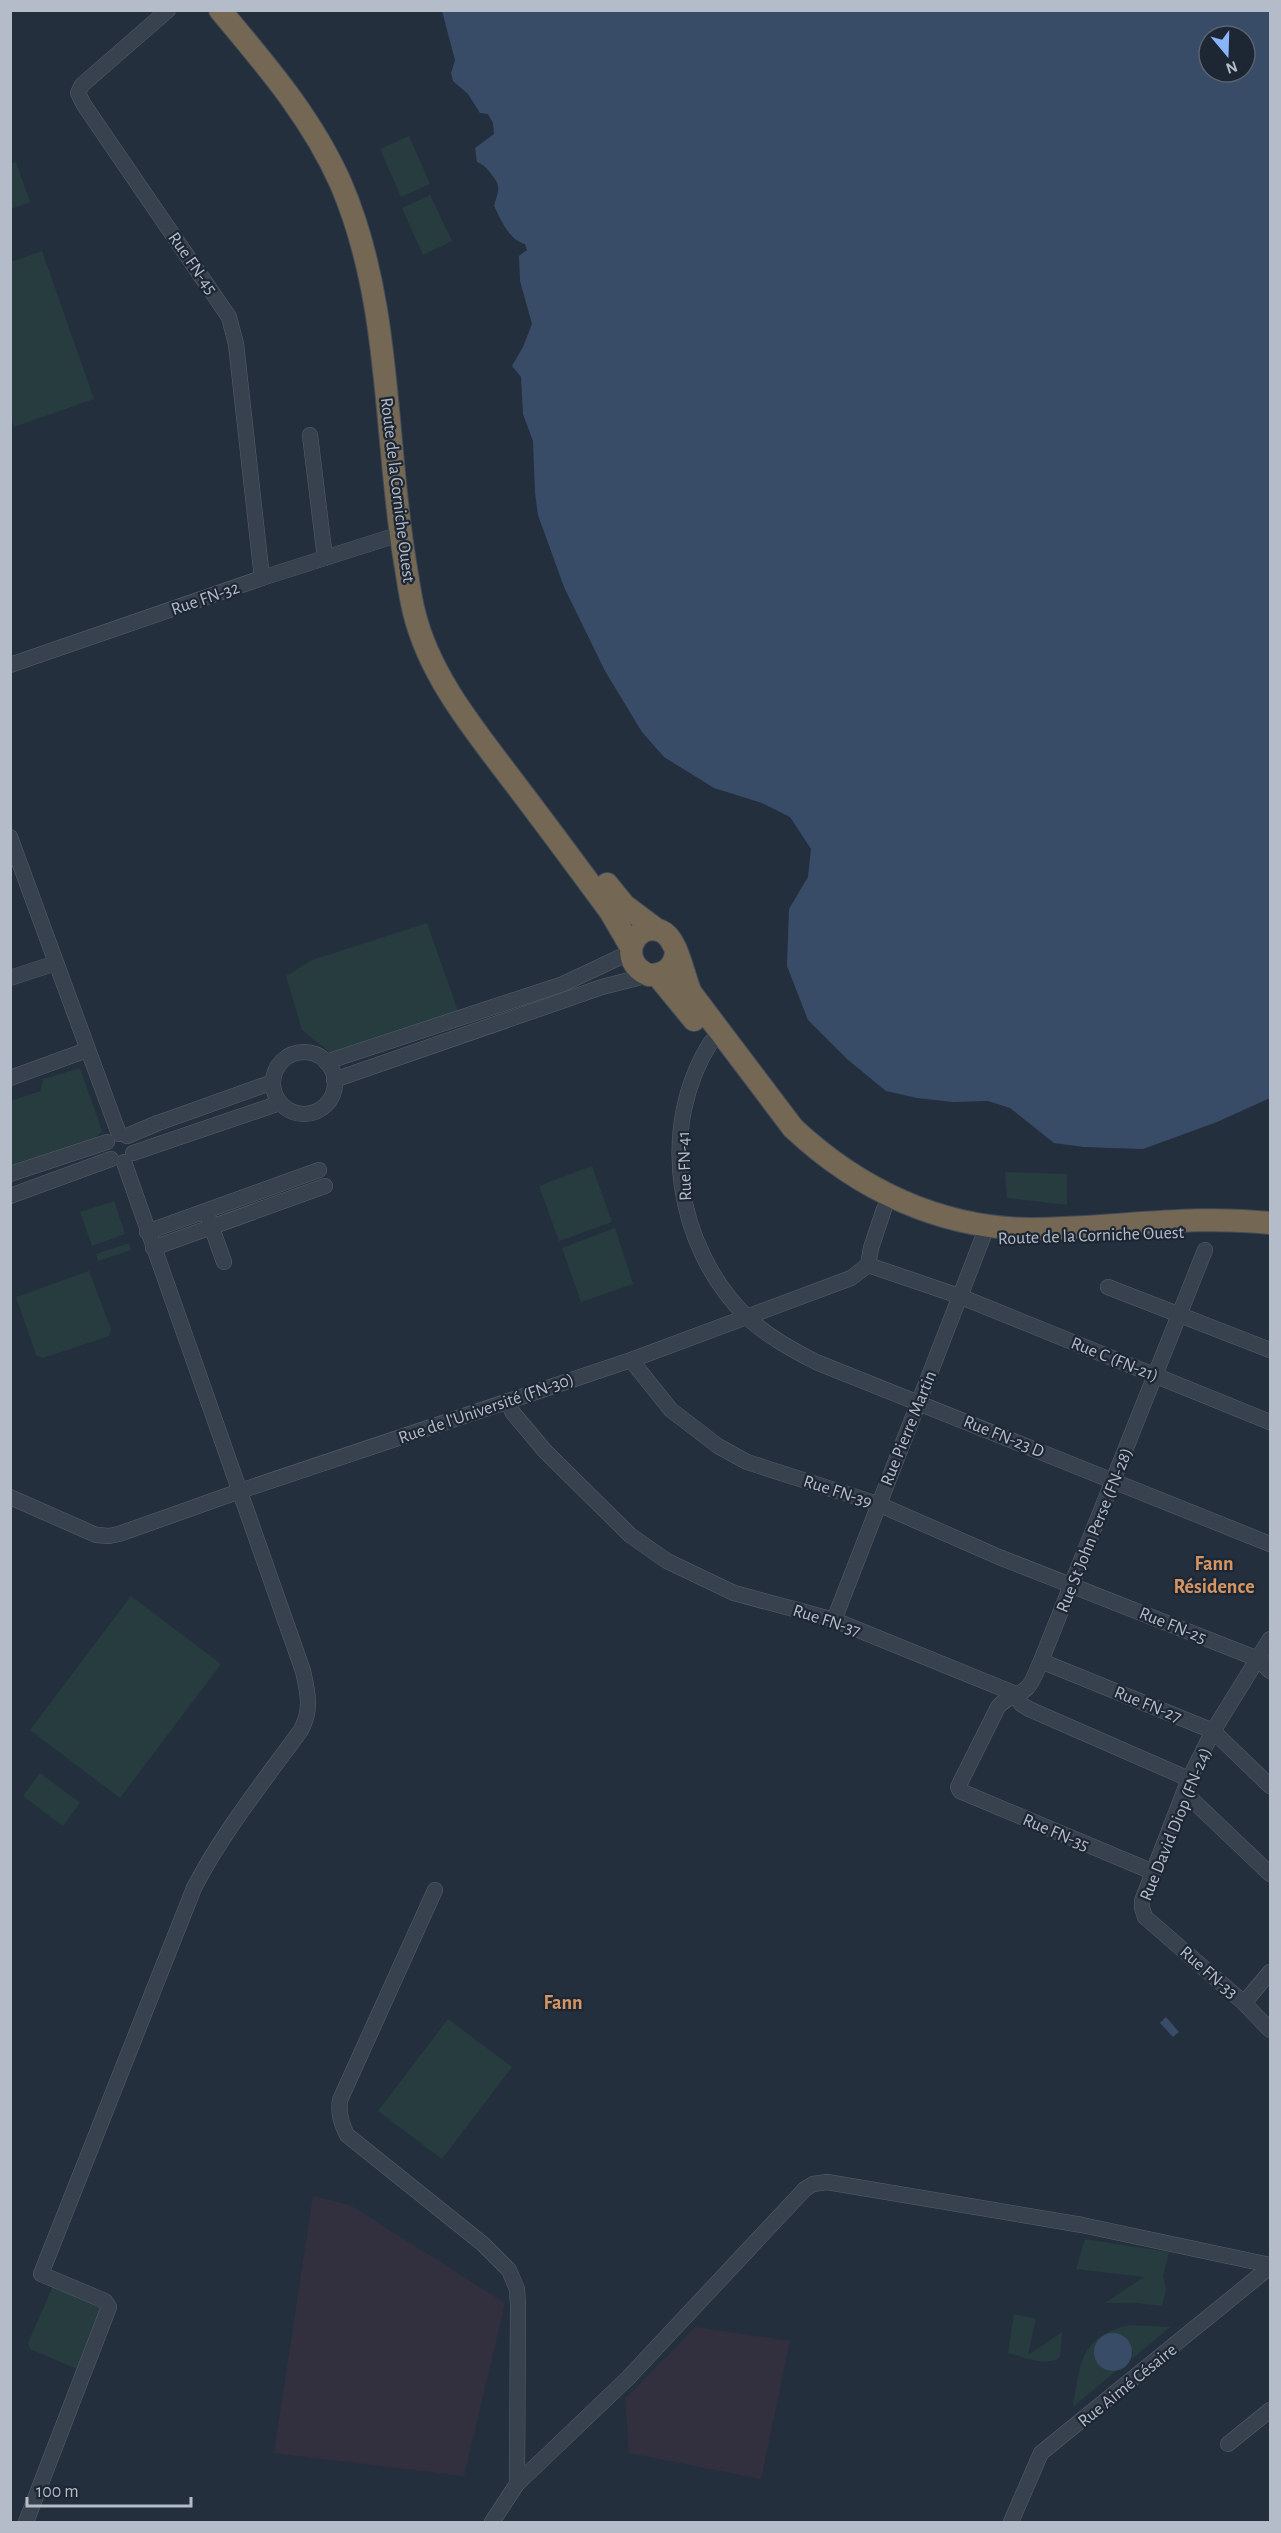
<svg xmlns="http://www.w3.org/2000/svg" width="1281" height="2533" font-family="'Alegreya Sans',sans-serif">
	<style>
		.medical { fill: #32303f }
		.green { fill: #263c3f }
		.water { fill: #394c67; fill-rule: evenodd }
		.lines { fill: none; stroke-linecap: round; stroke-linejoin: round }
		.minor-casing { stroke: #565f6c; stroke-width: 16 }
		.highway-casing { stroke: #434c59; stroke-width: 24 }
		.minor { stroke: #38414e; stroke-width: 15 }
		.highway { stroke: #746855; stroke-width: 22 }
		.labels { text-anchor: middle; stroke-width: 4.5; stroke-linejoin: round; paint-order: stroke }
		.street-label { font-size: 18px; fill: #b4bcc9; stroke: #1d2633 }
		.neighbourhood-label { font-size: 20px; font-weight: bold; fill: #d59563; stroke: #1d2633 }
	</style>
	<rect width="100%" height="100%" fill="#242f3e"/>
	<g class="medical">
		<polygon points="313,2196 350,2205 505,2303 464,2476 274,2453"/>
		<polygon points="696,2327 790,2341 761,2479 629,2453 625,2399"/>
	</g>
	<g class="green">
		<polygon points="409,136 430,184 401,197 380,149"/>
		<polygon points="16,162 30,202 11,209 11,164"/>
		<polygon points="430,195 452,241 423,255 402,208"/>
		<polygon points="42,251 94,399 14,427 10,416 11,262"/>
		<polygon points="427,923 459,1014 332,1054 302,1030 286,976 312,960"/>
		<polygon points="80,1068 102,1131 95,1138 11,1167 10,1101 41,1091 43,1079"/>
		<polygon points="592,1166 612,1222 559,1241 539,1186"/>
		<polygon points="1005,1172 1067,1174 1067,1205 1007,1198"/>
		<polygon points="114,1201 125,1234 92,1246 80,1212"/>
		<polygon points="615,1228 633,1284 581,1302 562,1248"/>
		<polygon points="129,1243 131,1250 98,1261 96,1254"/>
		<polygon points="89,1271 111,1329 109,1336 43,1358 36,1355 16,1297"/>
		<polygon points="131,1596 221,1664 120,1798 30,1730"/>
		<polygon points="40,1773 80,1803 63,1826 23,1796"/>
		<polygon points="448,2019 512,2067 442,2159 378,2111"/>
		<polygon points="1085,2239 1169,2252 1163,2276 1166,2290 1162,2306 1137,2303 1105,2303 1144,2277 1076,2269"/>
		<polygon points="53,2286 103,2304 82,2366 77,2369 30,2349 28,2343"/>
		<path d="M1014,2314l22,5 -8,36 34,-23 -2,25c-12,11 -38,-1 -52,-4z"/>
		<path d="M1130,2325l40,2 -38,32 1,-8 -27,19 10,1 -43,36c7,-43 7,-71 57,-82z"/>
	</g>
	<g class="water">
		<path d="M442,11h828v1087l-53,24 -74,27 -59,-2 -30,-4 -44,-35 -22,-7 -35,1 -36,-4 -31,-7 -39,-32 -39,-39 -21,-54 2,-57 19,-32 3,-28 -21,-32 -28,-14 -48,-15 -50,-31 -22,-25 -37,-61 -41,-84 -26,-72 -3,-22 -2,-52 -10,-27 -2,-37 -9,-11 11,-19 9,-23 -12,-43 -1,-25 8,-6 -2,-6c-17,-5 -23,-23 -31,-38 4,-15 8,-19 -2,-31 -5,-6 -7,-10 -15,-13l-2,-14 19,-14 -1,-11 -5,-9 -8,-1 -12,-19 -15,-13 -2,-8 4,-13zM1209,36h36v36h-36z"/>
		<polygon points="1166,2017 1179,2032 1173,2037 1160,2023"/>
		<circle cx="1113" cy="2352" r="19"/>
	</g>
	<g class="lines">
		<g class="minor-casing">
			<g id="minor">
				<polyline points="168,10 82,85 78,93 84,105 229,317 236,344 262,578"/>
				<polyline points="310,435 325,558"/>
				<polyline points="10,665 262,578 400,534"/>
				<polyline points="10,837 119,1134"/>
				<polyline points="10,978 56,963"/>
				<path d="M711,1042c-54,84 -36,205 36,275 20,19 44,32 69,45l454,182"/>
				<circle cx="304" cy="1083" r="31"/>
				<polyline points="326,1062 563,984 631,952"/>
				<polyline points="10,1078 87,1050"/>
				<polyline points="334,1080 602,987 649,975"/>
				<polyline points="127,1136 158,1123 273,1082"/>
				<polyline points="133,1153 280,1103"/>
				<polyline points="10,1174 107,1142"/>
				<polyline points="10,1196 111,1159"/>
				<polyline points="208,1217 224,1262"/>
				<polyline points="147,1232 319,1170"/>
				<polyline points="153,1248 325,1186"/>
				<polyline points="868,1265 959,1296 1270,1422"/>
				<polyline points="868,1265 871,1248 884,1209"/>
				<polyline points="1108,1287 1270,1350"/>
				<polyline points="631,1360 671,1410 718,1446 747,1462 878,1504 999,1557 1258,1659 1270,1671"/>
				<polyline points="507,1401 513,1413 545,1451 630,1535 667,1561 734,1593 834,1620 1016,1694 1021,1704 1029,1709 1189,1779"/>
				<polyline points="10,1497 96,1535 109,1536 119,1534 240,1491 631,1360 851,1278 868,1265"/>
				<polyline points="834,1620 983,1237"/>
				<polyline points="1270,1639 1213,1731 1189,1779 1142,1901 1142,1908 1145,1917 1244,2003 1270,2030"/>
				<polyline points="1041,1661 1213,1731 1270,1786"/>
				<polyline points="1185,1793 1270,1874"/>
				<path d="M1153,1872l-193,-81 -2,-4 40,-80c10,-12 21,-11 29,-19 7,-7 10,-19 14,-27l164,-411"/>
				<path d="M435,1890l-95,210c-2,13 1,23 7,35l136,109 26,26 8,19 1,16 -1,179"/>
				<polyline points="1244,2003 1270,1972"/>
				<polyline points="1228,2444 1270,2410"/>
				<path d="M26,2522l83,-215 -4,-6 -64,-27 153,-386c29,-56 70,-107 107,-158 11,-20 7,-37 2,-59l-179,-509"/>
				<polyline points="492,2522 517,2484 628,2378 805,2189 813,2184 827,2182 1082,2225 1270,2265"/>
				<polyline points="1011,2522 1041,2453 1270,2267"/>
			</g>
		</g>
		<g class="highway-casing">
			<g id="highway">
				<path d="M220,10c46,55 92,108 121,174 51,119 43,253 64,378 3,17 5,34 9,50 16,66 63,121 102,173 32,42 63,84 94,126l21,36"/>
				<polyline points="607,884 624,905 656,929"/>
				<path d="M676,953c-2,15 -12,22 -27,22 -33,-13 -15,-55 12,-44 17,7 22,45 30,62l102,135c65,61 146,100 237,101 81,0 160,-15 240,-6"/>
				<polyline points="657,975 694,1020"/>
			</g>
		</g>
		<use href="#minor" class="minor"/>
		<use href="#highway" class="highway"/>
	</g>
	<g class="labels">
		<g class="street-label">
			<text transform="translate(193 263) rotate(55)" y="6">Rue FN-45</text>
			<text transform="translate(398 490) rotate(83)" y="6">Route de la Corniche Ouest</text>
			<text transform="translate(205 598) rotate(-19)" y="6">Rue FN-32</text>
			<text transform="translate(684 1166) rotate(-92)" y="6">Rue FN-41</text>
			<text transform="translate(1091 1235) rotate(-2)" y="6">Route de la Corniche Ouest</text>
			<text transform="translate(1115 1359) rotate(22)" y="6">Rue C (FN-21)</text>
			<text transform="translate(486 1408) rotate(-19)" y="6">Rue de l'Université (FN-30)</text>
			<text transform="translate(908 1428) rotate(-68)" y="6">Rue Pierre Martin</text>
			<text transform="translate(1004 1436) rotate(22)" y="6">Rue FN-23 D</text>
			<text transform="translate(838 1491) rotate(18)" y="6">Rue FN-39</text>
			<text transform="translate(1094 1530) rotate(-68)" y="6">Rue St John Perse (FN-28)</text>
			<text transform="translate(827 1620) rotate(18)" y="6">Rue FN-37</text>
			<text transform="translate(1173 1625) rotate(22)" y="6">Rue FN-25</text>
			<text transform="translate(1148 1704) rotate(22)" y="6">Rue FN-27</text>
			<text transform="translate(1175 1824) rotate(-68)" y="6">Rue David Diop (FN-24)</text>
			<text transform="translate(1056 1832) rotate(23)" y="6">Rue FN-35</text>
			<text transform="translate(1209 1972) rotate(41)" y="6">Rue FN-33</text>
			<text transform="translate(1127 2385) rotate(-39)" y="6">Rue Aimé Césaire</text>
		</g>
		<g class="neighbourhood-label">
			<text x="1214" y="1570">Fann<tspan x="1214" dy="23">Résidence</tspan></text>
			<text x="563" y="2009">Fann</text>
		</g>
	</g>
	<rect width="1281" height="2533" fill="none" stroke="#b4bcc9" stroke-width="24"/>
	<g transform="translate(1227 54) rotate(161)"><circle r="28" fill="#1d2633" stroke="#59626f" stroke-width="1.5"/>
	<path d="M0-4.5L10 22L0 15L-10 22Z" fill="#8ab4f8"/>
	<text y="-9" font-size="16" font-weight="bold" text-anchor="middle" fill="#b4bcc9">N</text>
	</g>
	<path d="M27 2497v9h164v-9" fill="none" stroke="#b4bcc9" stroke-width="3"/>
	<text x="36" y="2497" font-size="18" fill="#b4bcc9" stroke="#1d2633" stroke-width="4.5" paint-order="stroke">100 m</text>
</svg>
